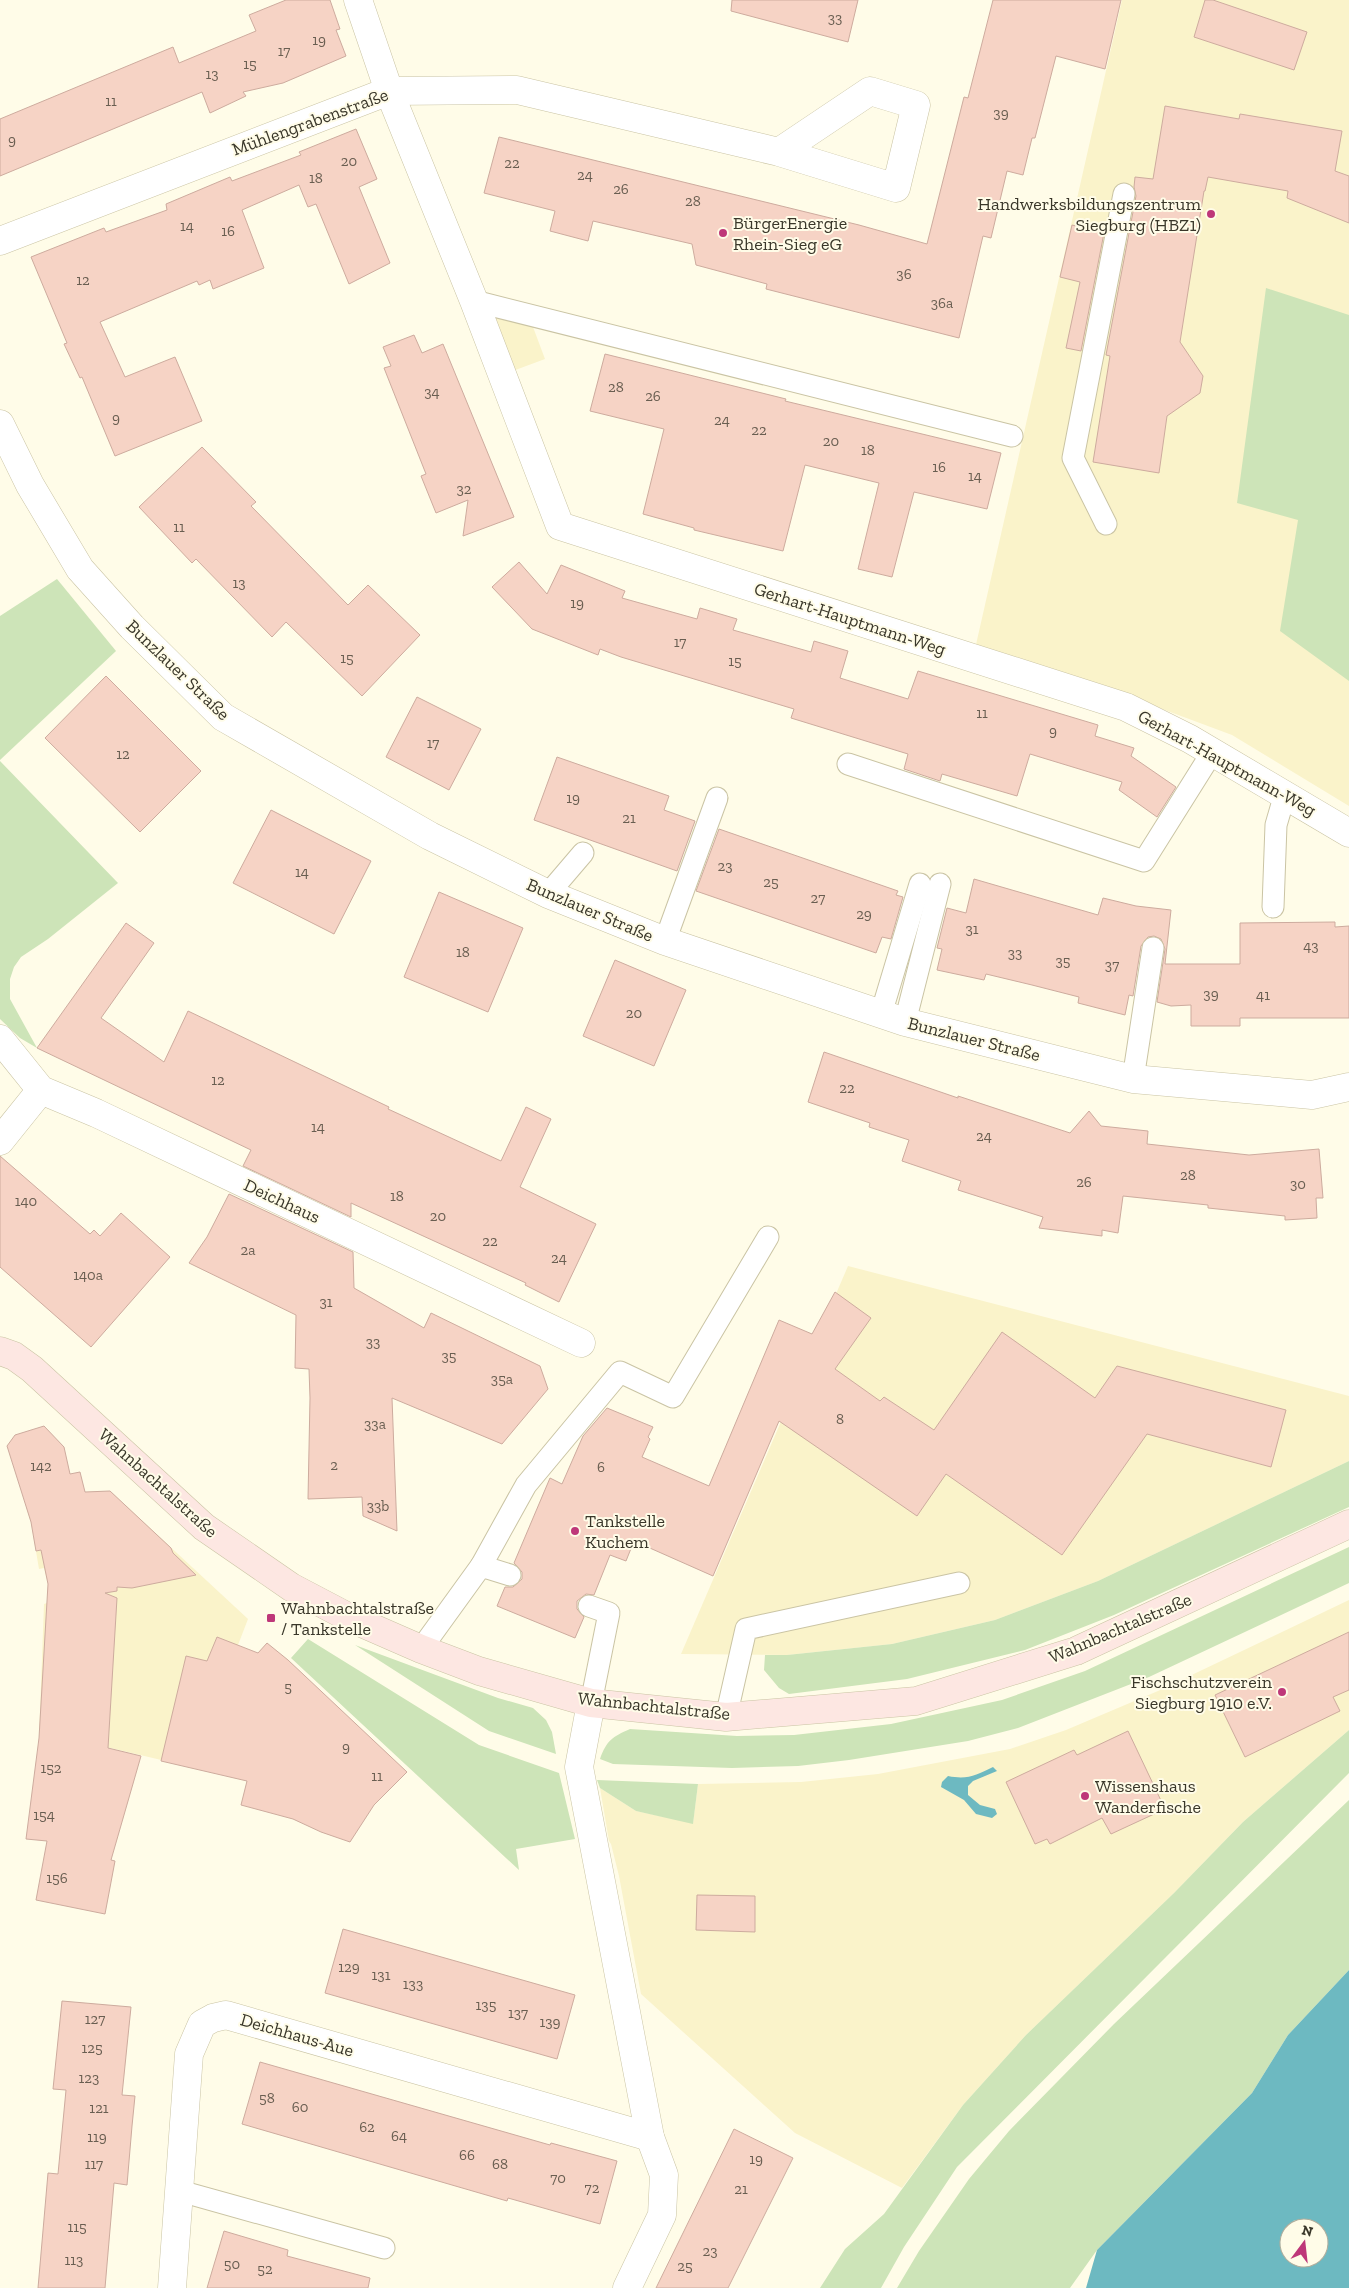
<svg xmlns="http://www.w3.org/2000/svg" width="1349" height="2288" font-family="'Zilla Slab',serif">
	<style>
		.built { fill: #faf3ca }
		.green { fill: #cde4b8 }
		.water { fill: #6db9c1; fill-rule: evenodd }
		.building { fill: #f6d3c5; stroke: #cdab9e }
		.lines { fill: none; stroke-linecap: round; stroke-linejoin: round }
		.lane-casing { stroke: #cac4a4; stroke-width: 23 }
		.street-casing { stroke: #cac4a4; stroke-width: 29 }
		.secondary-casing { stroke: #cac4a4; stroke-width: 29 }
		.lane { stroke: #fff; stroke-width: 21 }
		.street { stroke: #fff; stroke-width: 28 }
		.secondary { stroke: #fde7e2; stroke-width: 28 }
		.poi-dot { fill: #be3779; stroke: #fffce8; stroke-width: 2 }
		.labels { text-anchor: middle; stroke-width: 4; stroke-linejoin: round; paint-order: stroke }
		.number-label { font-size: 15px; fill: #695e51 }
		.street-label { font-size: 18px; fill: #3a372a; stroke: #fffce8 }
		.poi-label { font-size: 18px; fill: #3a372a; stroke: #fffce8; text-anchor: start }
	</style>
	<rect width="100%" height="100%" fill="#fffce8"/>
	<g class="built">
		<polygon points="1122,0 1349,0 1349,806 1232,735 1130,697 975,649"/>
		<polygon points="484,314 533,327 545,359 507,373"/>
		<polygon points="848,1266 1349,1396 1349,1461 1098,1581 995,1620 892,1644 787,1655 681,1654"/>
		<polygon points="110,1491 248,1619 191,1767 85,1742 39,1738 44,1604 47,1603 48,1584 44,1568 39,1569 31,1522 26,1507"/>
		<polygon points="1349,1600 1349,1730 1243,1822 1174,1893 1026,2035 963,2105 902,2188 795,2133 641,1994 619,1876 611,1844 609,1841 600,1788 636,1811 693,1823 698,1784 801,1782 878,1774 1010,1749 1066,1730 1158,1691"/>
	</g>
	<g class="green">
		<polygon points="1266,288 1349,315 1349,681 1280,631 1298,520 1237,503"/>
		<polygon points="57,579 116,651 0,760 0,616"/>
		<polygon points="0,761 118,883 48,939 21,957 14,967 10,979 10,999 37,1048 20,1038 0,1019"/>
		<polygon points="1349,1461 1349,1507 1114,1615 1025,1650 907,1679 789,1694 779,1688 764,1670 765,1655 787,1655 892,1644 995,1620 1098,1581"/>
		<path d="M1349,1547v36l-200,94 -131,51 -50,13 -119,19 -51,6 -66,2 -119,-4 -13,-5c7,-19 12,-22 30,-30l107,7 57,-1 97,-11 111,-24 83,-29z"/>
		<polygon points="308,1639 479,1745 559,1773 575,1839 516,1849 519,1870 291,1658"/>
		<polygon points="355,1645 498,1698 533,1708 546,1720 552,1732 556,1754 489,1731"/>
		<polygon points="1349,1730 1349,1773 957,2167 904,2247 881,2288 820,2288 845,2249 884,2214 963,2105 1026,2035 1174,1893 1243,1822"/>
		<polygon points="597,1780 698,1784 693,1824 636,1811 600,1788"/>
		<polygon points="1349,1800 1349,1970 1288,2035 1252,2093 1097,2250 1070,2288 897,2288 919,2251 969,2179 1009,2131 1114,2024"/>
	</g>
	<g class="water">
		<path d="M993,1767l4,4 -24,10 -5,5v9l12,10 15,4 2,5 -5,4 -16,-4 -12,-14 -23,-13 1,-5 6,-6c20,4 28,-1 45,-9z"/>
		<path d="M1349,1970v318h-263l11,-38 155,-157 36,-58zM1289,2228h30v30h-30z"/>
	</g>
	<g class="building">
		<polygon points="286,0 330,0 340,29 336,30 346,56 283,83 243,92 246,96 210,113 202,92 0,176 0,119 173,47 179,63 256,31 249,15"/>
		<polygon points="732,0 858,0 848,42 731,11"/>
		<polygon points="993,0 1121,0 1105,69 1056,56 1035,138 1032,138 1023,175 1007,171 991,238 983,236 959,338 766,289 767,284 696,265 692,244 593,221 588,241 550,231 555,211 484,193 499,137 859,225 927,244 964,97 968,98"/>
		<polygon points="1205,0 1213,0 1307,32 1294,70 1194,37"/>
		<polygon points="1165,106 1239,119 1240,114 1342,131 1335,171 1349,176 1349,223 1287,198 1288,191 1208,177 1205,191 1204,191 1180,342 1203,376 1200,393 1167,416 1159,473 1093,462 1110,356 1106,355 1136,196 1134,187 1135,177 1153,179"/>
		<polygon points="356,129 377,179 359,187 390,263 349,284 316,204 308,207 299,185 242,210 264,268 213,289 210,280 199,285 197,281 100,322 125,377 175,357 202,421 115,456 82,377 80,378 64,344 67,343 31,257 104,228 106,232 167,210 166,204 230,177 232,181 301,155 299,152"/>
		<polygon points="1072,225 1104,233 1081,351 1066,348 1080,282 1060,277"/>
		<polygon points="414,335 422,353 443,344 514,517 463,536 468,500 436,513 421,476 426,474 384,368 391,366 383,347"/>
		<polygon points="605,354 786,399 785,401 1001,453 987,509 914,492 892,577 858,569 879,483 805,465 783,551 694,530 694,528 643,514 664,429 590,411"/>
		<polygon points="202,447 256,502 251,506 348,605 368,585 420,635 362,696 286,622 272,637 196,559 192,563 139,507"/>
		<polygon points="519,562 547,594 561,565 625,591 622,598 697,619 700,608 737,619 733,630 811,652 814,641 848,651 840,678 908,699 918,671 1098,725 1095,736 1134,748 1131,756 1176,787 1157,817 1119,790 1122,782 1030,754 1017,796 942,774 940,781 904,769 908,754 791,718 794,709 621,657 600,649 598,655 532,629 492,587"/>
		<polygon points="106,676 201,771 140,832 45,738"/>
		<polygon points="417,697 481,729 449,790 386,757"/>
		<polygon points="557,757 669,796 664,810 695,821 677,871 534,820"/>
		<polygon points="271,810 371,861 334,934 233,883"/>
		<polygon points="719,829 898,891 896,895 903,897 891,939 882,937 876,953 696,891"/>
		<polygon points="974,879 1098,915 1103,898 1136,906 1171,910 1165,964 1240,964 1240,923 1335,922 1335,927 1349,926 1349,1018 1240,1018 1240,1026 1191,1026 1191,1005 1171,1006 1157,1002 1165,949 1161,939 1154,936 1148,937 1141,946 1133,996 1129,995 1125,1015 1078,1003 1079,997 1032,985 986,974 984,980 937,970 942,949 937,948 947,908 966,913"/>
		<polygon points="439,892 523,928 488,1012 404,977"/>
		<polygon points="126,923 154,943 101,1018 164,1062 188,1011 389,1107 388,1109 501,1161 526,1107 551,1119 520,1187 596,1224 559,1302 525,1285 526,1283 351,1203 351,1217 243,1166 251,1150 37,1048"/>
		<polygon points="615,960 686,990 654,1066 583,1036"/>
		<polygon points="824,1052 958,1098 958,1096 1070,1133 1089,1111 1101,1126 1148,1131 1147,1144 1249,1155 1319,1149 1323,1198 1316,1198 1317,1218 1285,1220 1285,1216 1208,1208 1208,1205 1123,1196 1118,1233 1102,1230 1102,1236 1039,1228 1043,1217 958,1190 961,1181 902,1161 909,1140 869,1127 870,1123 808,1102"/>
		<polygon points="0,1156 90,1234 94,1230 100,1236 121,1213 170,1257 91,1347 0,1267"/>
		<polygon points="229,1194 353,1252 354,1288 424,1328 431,1313 540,1366 548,1389 502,1444 392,1398 397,1531 363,1516 362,1497 308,1499 310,1398 309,1369 295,1368 296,1315 189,1263 207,1237"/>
		<polygon points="835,1292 871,1318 835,1369 880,1401 884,1397 934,1430 1002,1332 1095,1398 1117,1366 1286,1410 1271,1467 1147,1434 1062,1555 946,1474 917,1516 779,1421 713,1576 634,1541 626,1561 610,1555 594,1595 586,1594 577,1601 577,1609 584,1617 575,1638 497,1606 505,1587 513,1587 522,1579 522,1572 514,1563 550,1478 562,1484 583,1436 607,1408 653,1427 648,1437 650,1439 642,1457 709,1486 779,1320 812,1334"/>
		<polygon points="44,1426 64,1447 70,1474 80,1472 85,1492 110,1491 171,1548 173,1553 196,1575 132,1588 117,1587 117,1591 105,1593 117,1598 108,1748 141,1756 111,1860 115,1861 105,1914 36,1900 47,1841 26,1839 39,1738 48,1584 41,1550 36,1551 31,1522 7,1446 15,1435"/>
		<polygon points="1349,1632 1349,1690 1333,1697 1340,1711 1245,1757 1215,1695"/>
		<polygon points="217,1637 258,1653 267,1643 288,1660 407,1772 374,1805 350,1842 321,1832 293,1819 241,1805 247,1781 161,1761 186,1656 207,1661"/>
		<polygon points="1128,1731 1165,1809 1111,1834 1102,1818 1050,1844 1047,1839 1035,1844 1006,1782 1074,1750 1077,1755"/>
		<polygon points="697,1895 755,1896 755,1932 696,1930"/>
		<polygon points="343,1929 575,1995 557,2059 325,1993"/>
		<polygon points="62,2001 131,2007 122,2095 135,2096 132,2126 127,2185 114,2183 105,2288 38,2288 48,2173 58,2174 66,2090 53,2089"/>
		<polygon points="260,2062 550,2145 551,2143 617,2161 600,2224 508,2198 507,2201 242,2124"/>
		<polygon points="734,2129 793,2158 728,2288 656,2288"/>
		<polygon points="224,2231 288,2250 287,2256 370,2278 368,2288 207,2288"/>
	</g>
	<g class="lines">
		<g class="lane-casing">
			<g id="lane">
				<polyline points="474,301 1012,436"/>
				<polyline points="1106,524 1073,458 1124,194"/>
				<polyline points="848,764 1144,861 1213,751"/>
				<polyline points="548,894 583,853"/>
				<polyline points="1273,907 1276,825 1285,794"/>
				<polyline points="665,941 717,798"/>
				<polyline points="881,1014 920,884"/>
				<polyline points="905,1022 940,884"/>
				<polyline points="1133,1079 1153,948"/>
				<polyline points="481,1566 526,1485 620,1372 673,1397 768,1237"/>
				<polyline points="589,1606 609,1613 591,1703"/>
				<polyline points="421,1649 481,1566 510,1575"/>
				<polyline points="726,1717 746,1629 959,1583"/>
				<polyline points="180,2191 384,2248"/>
			</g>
		</g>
		<g class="street-casing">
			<g id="street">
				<polyline points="358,0 389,91 474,301 560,526 1126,707 1190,739 1349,833"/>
				<polyline points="0,241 389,91 517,90 779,152 896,188 916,105 870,91 779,152"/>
				<polyline points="0,424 30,485 80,569 132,627 223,717 430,836 548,894 665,941 905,1022 1133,1079 1312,1095 1349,1087"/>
				<polyline points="0,1039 41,1090 96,1113 581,1343"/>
				<polyline points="0,1141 41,1090"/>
				<polyline points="591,1703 579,1767 650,2137 664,2175 662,2215 627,2288"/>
				<polyline points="172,2288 189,2054 202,2024 213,2018 226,2015 650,2137"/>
			</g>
		</g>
		<g class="secondary-casing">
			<polyline id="secondary" points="0,1351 14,1356 32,1369 204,1527 291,1587 350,1618 421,1649 479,1671 591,1703 726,1717 916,1701 1076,1651 1349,1524"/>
		</g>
		<use href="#lane" class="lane"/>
		<use href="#street" class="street"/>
		<use href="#secondary" class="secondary"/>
	</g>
	<g class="poi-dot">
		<circle cx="1211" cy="214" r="5"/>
		<circle cx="723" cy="233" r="5"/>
		<circle cx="575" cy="1531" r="5"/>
		<rect x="266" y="1613" width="10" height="10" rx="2.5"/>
		<circle cx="1282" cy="1692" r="5"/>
		<circle cx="1085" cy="1796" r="5"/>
	</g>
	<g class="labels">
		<g class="number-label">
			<text x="835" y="23">33</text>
			<text x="319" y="45">19</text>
			<text x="284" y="56">17</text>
			<text x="250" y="69">15</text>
			<text x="212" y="79">13</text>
			<text x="111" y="106">11</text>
			<text x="1001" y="118">39</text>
			<text x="12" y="145">9</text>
			<text x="349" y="166">20</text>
			<text x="512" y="168">22</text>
			<text x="585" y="180">24</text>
			<text x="316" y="183">18</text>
			<text x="621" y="194">26</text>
			<text x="693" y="206">28</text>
			<text x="187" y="231">14</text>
			<text x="228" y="236">16</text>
			<text x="904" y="279">36</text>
			<text x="83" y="285">12</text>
			<text x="942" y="308">36a</text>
			<text x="616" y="392">28</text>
			<text x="432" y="397">34</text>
			<text x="653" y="401">26</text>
			<text x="116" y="423">9</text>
			<text x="722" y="425">24</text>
			<text x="759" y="435">22</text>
			<text x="831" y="446">20</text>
			<text x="868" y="455">18</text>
			<text x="939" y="472">16</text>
			<text x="975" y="481">14</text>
			<text x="464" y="494">32</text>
			<text x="179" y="532">11</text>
			<text x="239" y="588">13</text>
			<text x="577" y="608">19</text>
			<text x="680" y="647">17</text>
			<text x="347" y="663">15</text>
			<text x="735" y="666">15</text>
			<text x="982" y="718">11</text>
			<text x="1053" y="736">9</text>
			<text x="433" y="748">17</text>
			<text x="123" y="759">12</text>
			<text x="573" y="803">19</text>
			<text x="629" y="823">21</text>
			<text x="725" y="871">23</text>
			<text x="302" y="877">14</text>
			<text x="771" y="887">25</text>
			<text x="818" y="903">27</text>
			<text x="864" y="919">29</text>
			<text x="972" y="934">31</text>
			<text x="1311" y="951">43</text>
			<text x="463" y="957">18</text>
			<text x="1015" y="958">33</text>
			<text x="1063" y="966">35</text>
			<text x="1112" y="970">37</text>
			<text x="1211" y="999">39</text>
			<text x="1263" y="1000">41</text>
			<text x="634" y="1018">20</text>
			<text x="218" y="1085">12</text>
			<text x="847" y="1093">22</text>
			<text x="318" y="1132">14</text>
			<text x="984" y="1141">24</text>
			<text x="1188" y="1180">28</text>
			<text x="1084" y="1187">26</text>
			<text x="1298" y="1189">30</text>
			<text x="397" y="1201">18</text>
			<text x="26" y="1206">140</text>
			<text x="438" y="1221">20</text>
			<text x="490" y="1246">22</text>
			<text x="248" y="1255">2a</text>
			<text x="559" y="1263">24</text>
			<text x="88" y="1280">140a</text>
			<text x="326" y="1307">31</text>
			<text x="373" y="1347">33</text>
			<text x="449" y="1361">35</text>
			<text x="502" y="1384">35a</text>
			<text x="840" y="1424">8</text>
			<text x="375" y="1429">33a</text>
			<text x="334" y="1470">2</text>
			<text x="41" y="1471">142</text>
			<text x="601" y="1472">6</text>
			<text x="378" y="1511">33b</text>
			<text x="288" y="1692">5</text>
			<text x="346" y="1752">9</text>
			<text x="51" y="1773">152</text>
			<text x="377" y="1781">11</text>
			<text x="44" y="1820">154</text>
			<text x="57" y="1883">156</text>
			<text x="349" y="1972">129</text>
			<text x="381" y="1980">131</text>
			<text x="413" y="1989">133</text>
			<text x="486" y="2010">135</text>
			<text x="518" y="2018">137</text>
			<text x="95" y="2024">127</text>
			<text x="550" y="2027">139</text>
			<text x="92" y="2053">125</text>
			<text x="89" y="2083">123</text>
			<text x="267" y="2103">58</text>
			<text x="300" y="2112">60</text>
			<text x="99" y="2113">121</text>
			<text x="367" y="2132">62</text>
			<text x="399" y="2141">64</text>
			<text x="97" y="2142">119</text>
			<text x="467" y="2160">66</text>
			<text x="756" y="2164">19</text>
			<text x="94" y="2169">117</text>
			<text x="500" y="2169">68</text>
			<text x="558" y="2183">70</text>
			<text x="592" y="2193">72</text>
			<text x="741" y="2194">21</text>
			<text x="77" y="2232">115</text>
			<text x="710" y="2256">23</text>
			<text x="74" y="2265">113</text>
			<text x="232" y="2269">50</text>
			<text x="685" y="2271">25</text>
			<text x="265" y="2274">52</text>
		</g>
		<g class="street-label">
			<text transform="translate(310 122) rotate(-20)" y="6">Mühlengrabenstraße</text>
			<text transform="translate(850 619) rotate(18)" y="6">Gerhart-Hauptmann-Weg</text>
			<text transform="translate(178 670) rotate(44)" y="6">Bunzlauer Straße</text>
			<text transform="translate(1227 763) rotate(29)" y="6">Gerhart-Hauptmann-Weg</text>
			<text transform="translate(590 910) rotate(23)" y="6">Bunzlauer Straße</text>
			<text transform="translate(974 1039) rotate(14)" y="6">Bunzlauer Straße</text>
			<text transform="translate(282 1201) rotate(25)" y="6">Deichhaus</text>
			<text transform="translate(158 1483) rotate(42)" y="6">Wahnbachtalstraße</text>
			<text transform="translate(1120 1628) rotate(-23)" y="6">Wahnbachtalstraße</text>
			<text transform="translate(654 1706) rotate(6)" y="6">Wahnbachtalstraße</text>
			<text transform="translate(297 2035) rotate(16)" y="6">Deichhaus-Aue</text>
		</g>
		<g class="poi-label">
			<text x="1201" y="210" text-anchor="end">Handwerksbildungszentrum<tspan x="1201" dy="21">Siegburg (HBZ1)</tspan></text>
			<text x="733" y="229">BürgerEnergie<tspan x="733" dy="21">Rhein-Sieg eG</tspan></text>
			<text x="585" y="1527">Tankstelle<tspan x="585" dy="21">Kuchem</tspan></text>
			<text x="281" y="1614">Wahnbachtalstraße<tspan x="281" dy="21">/ Tankstelle</tspan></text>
			<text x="1272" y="1688" text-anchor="end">Fischschutzverein<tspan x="1272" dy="21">Siegburg 1910 e.V.</tspan></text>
			<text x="1095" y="1792">Wissenshaus<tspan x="1095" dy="21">Wanderfische</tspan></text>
		</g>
	</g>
	<g transform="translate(1304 2243) rotate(15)"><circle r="24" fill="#fffce8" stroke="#b0ad9c"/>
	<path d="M0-4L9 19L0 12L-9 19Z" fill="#be3779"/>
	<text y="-8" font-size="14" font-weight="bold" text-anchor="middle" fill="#3a372a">N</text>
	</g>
</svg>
